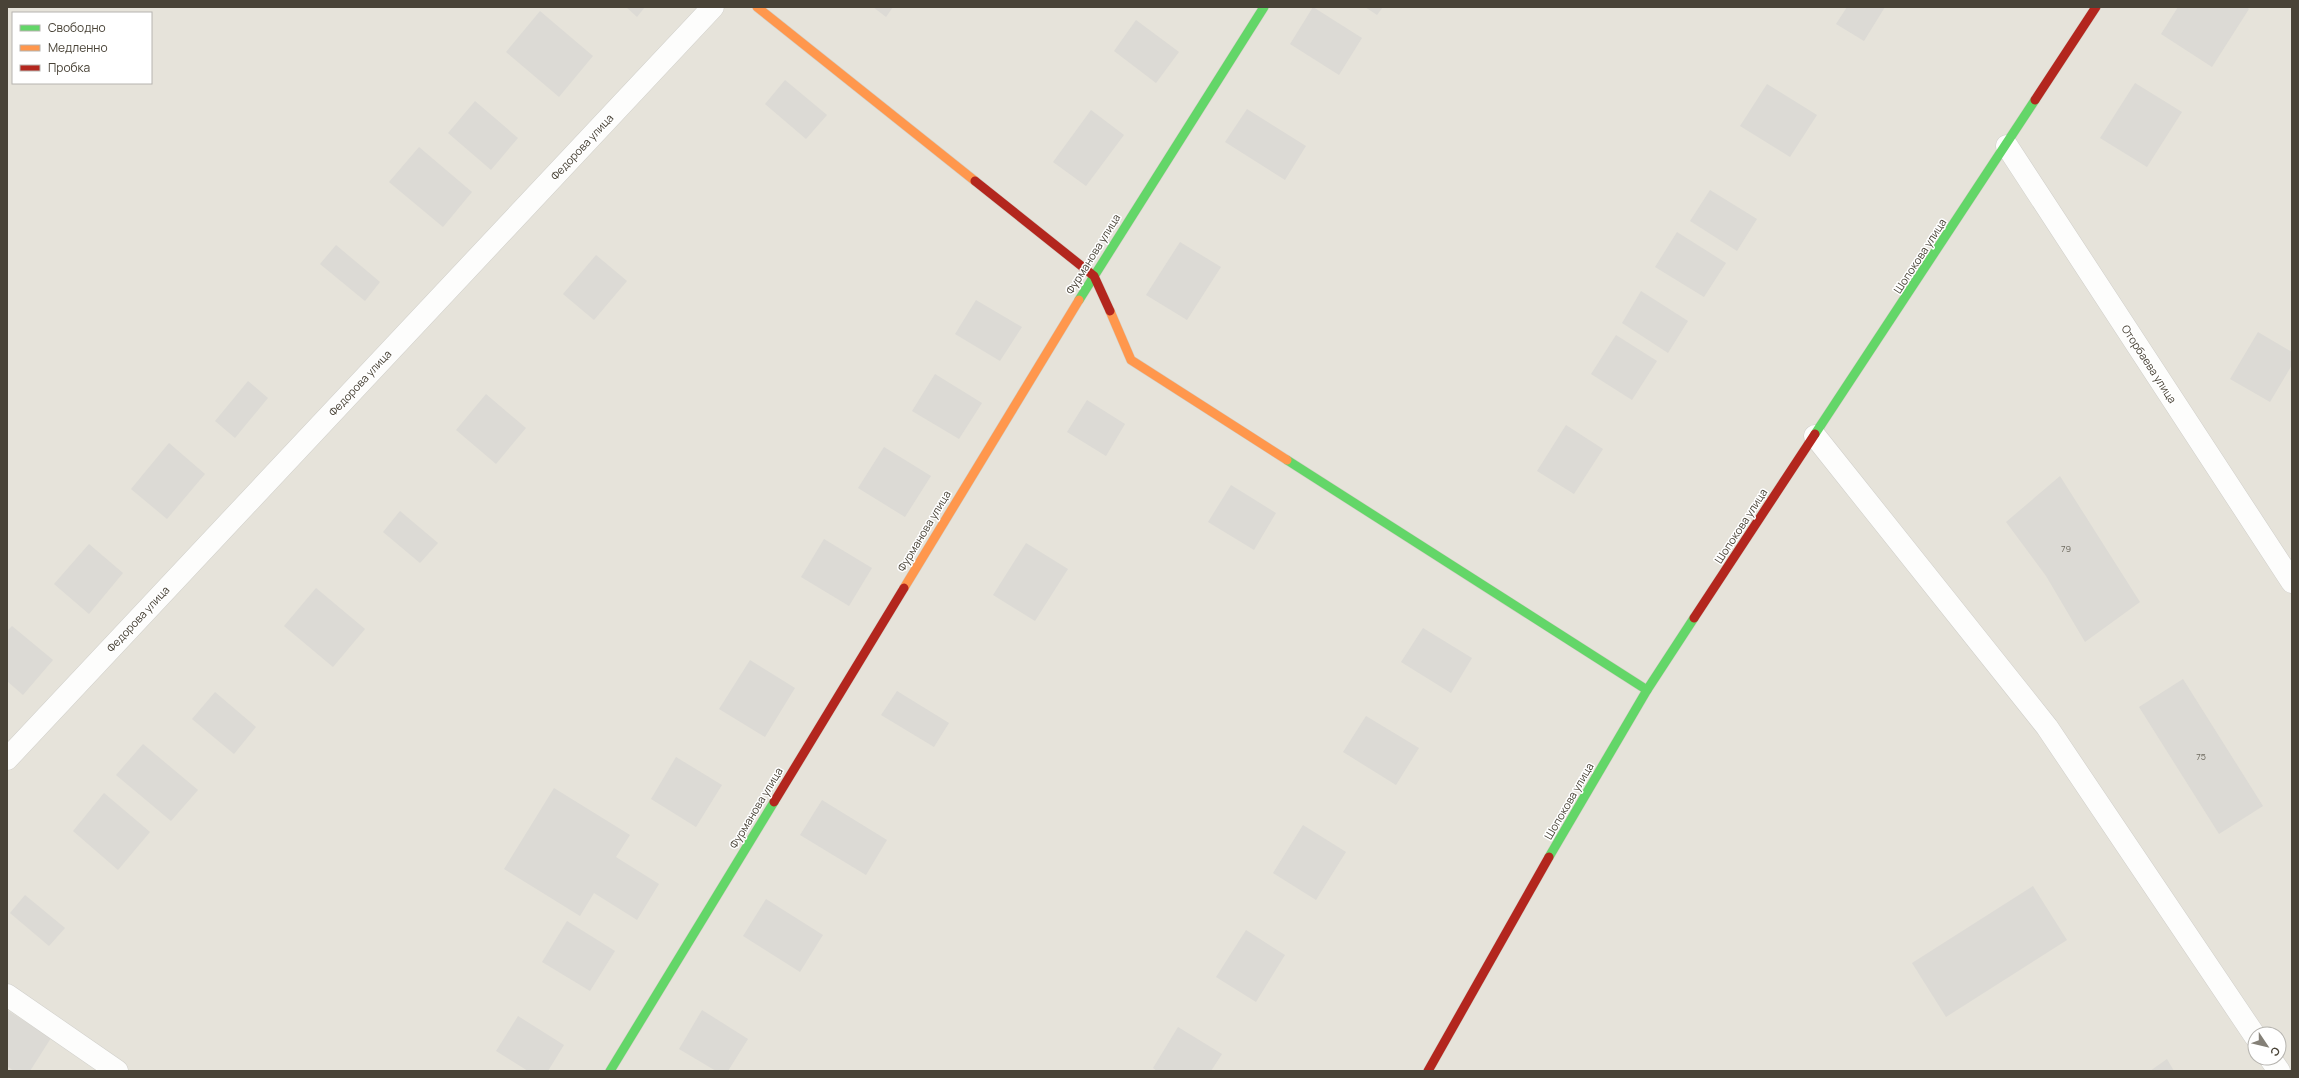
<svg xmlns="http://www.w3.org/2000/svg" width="2299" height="1078" font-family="Manrope,sans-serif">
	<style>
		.residential { fill: #e6e3da; fill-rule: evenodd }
		.building { fill: #dcdad5 }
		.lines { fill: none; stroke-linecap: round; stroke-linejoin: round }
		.street-casing { stroke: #d0cfca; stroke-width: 23 }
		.fast-casing { stroke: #d2cec4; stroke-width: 10 }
		.slow-casing { stroke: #d2cec4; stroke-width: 10 }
		.jam-casing { stroke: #d2cec4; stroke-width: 10 }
		.street { stroke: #fdfdfc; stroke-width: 22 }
		.fast { stroke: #63d668; stroke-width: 9 }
		.slow { stroke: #ff974d; stroke-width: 9 }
		.jam { stroke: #b3261e; stroke-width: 9 }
		.labels { text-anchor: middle; stroke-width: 3; stroke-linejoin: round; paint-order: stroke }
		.number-label { font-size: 9px; fill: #6e6a5f }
		.street-label { font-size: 11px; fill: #494337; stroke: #fff }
	</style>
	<rect width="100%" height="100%" fill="#f2f1ed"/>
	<path class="residential" d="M7,7h2285v1064h-2285zM13,13h138v70h-138zM2255,1034h24v24h-24z"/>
	<g class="building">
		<polygon points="626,7 645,7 637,17"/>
		<polygon points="873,7 893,7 886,17"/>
		<polygon points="1313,7 1362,38 1339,75 1290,44"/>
		<polygon points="1365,7 1383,7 1377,15"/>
		<polygon points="1847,7 1885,7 1864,41 1836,24"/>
		<polygon points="2178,7 2246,7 2249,9 2212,67 2161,34"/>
		<polygon points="540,11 593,56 559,97 506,52"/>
		<polygon points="1136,20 1179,52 1156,83 1114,51"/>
		<polygon points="785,80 827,115 806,139 765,104"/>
		<polygon points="2135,83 2182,112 2147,167 2100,138"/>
		<polygon points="1767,84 1817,115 1790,157 1740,126"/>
		<polygon points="475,101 518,138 491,170 448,133"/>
		<polygon points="1247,109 1306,146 1285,180 1225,142"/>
		<polygon points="1091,110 1124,135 1086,186 1053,162"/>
		<polygon points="419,147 472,192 443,227 389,182"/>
		<polygon points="1710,190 1757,219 1737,251 1690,221"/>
		<polygon points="1677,232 1726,263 1704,297 1655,267"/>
		<polygon points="1180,242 1221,267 1187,320 1146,295"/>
		<polygon points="336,245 380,282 365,301 320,264"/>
		<polygon points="596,255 627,281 594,320 563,294"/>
		<polygon points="1641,291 1688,321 1668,353 1622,323"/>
		<polygon points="976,300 1022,327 1000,361 955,334"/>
		<polygon points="2258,332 2292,352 2292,365 2270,402 2230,379"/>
		<polygon points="1616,335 1657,361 1632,400 1591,374"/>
		<polygon points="935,374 982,403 959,439 912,411"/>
		<polygon points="248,381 268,398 235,438 215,421"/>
		<polygon points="486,394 526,428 496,464 456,430"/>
		<polygon points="1087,400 1125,424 1106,456 1067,432"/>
		<polygon points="1566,425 1603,449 1574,494 1537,471"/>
		<polygon points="169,443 205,474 167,519 131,489"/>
		<polygon points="884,447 931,476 905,517 858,488"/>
		<polygon points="2060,476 2140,602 2085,642 2046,576 2006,522"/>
		<polygon points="1231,485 1276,513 1254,550 1208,522"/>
		<polygon points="400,511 438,543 420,563 383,532"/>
		<polygon points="824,539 872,568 849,606 801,577"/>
		<polygon points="1026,543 1068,569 1035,621 993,595"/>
		<polygon points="89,544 123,573 89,614 54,584"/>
		<polygon points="316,588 365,629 333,667 284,626"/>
		<polygon points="12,626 53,660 23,695 7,681 7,631"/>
		<polygon points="1423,628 1472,658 1451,693 1401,662"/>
		<polygon points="750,660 795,688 765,737 719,709"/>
		<polygon points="2183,679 2263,806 2219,834 2139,707"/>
		<polygon points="897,691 949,723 934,747 881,715"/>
		<polygon points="215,692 256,727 234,754 192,719"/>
		<polygon points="1366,716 1419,748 1396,785 1343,752"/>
		<polygon points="143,744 198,790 171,821 116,775"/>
		<polygon points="676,757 722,785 696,827 651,799"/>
		<polygon points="554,788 630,835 616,857 659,884 637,920 594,893 580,916 504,869"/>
		<polygon points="104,793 150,832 118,870 73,831"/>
		<polygon points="822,800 887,840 866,875 800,835"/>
		<polygon points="1303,825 1346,852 1316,900 1273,873"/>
		<polygon points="2033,886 2067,940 1946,1017 1912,963"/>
		<polygon points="25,895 65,928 49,946 10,913"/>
		<polygon points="766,899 823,935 800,972 743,936"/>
		<polygon points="567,921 615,951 590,991 542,962"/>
		<polygon points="1246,930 1285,955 1256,1002 1216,977"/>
		<polygon points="7,1010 51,1038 30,1071 14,1071 7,1066"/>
		<polygon points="702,1010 748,1039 728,1071 716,1071 679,1049"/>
		<polygon points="518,1016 564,1045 548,1071 528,1071 496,1051"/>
		<polygon points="1178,1027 1222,1054 1211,1071 1157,1071 1153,1068"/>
		<polygon points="2167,1059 2174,1071 2150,1071"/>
	</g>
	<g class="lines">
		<g class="street-casing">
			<g id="street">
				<polyline points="2007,146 2292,582"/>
				<polyline points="1815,436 2047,727 2255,1036"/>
				<polyline points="7,759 713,7"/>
				<polyline points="7,995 117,1071"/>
				<polyline points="2270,1058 2279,1071"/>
			</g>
		</g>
		<g class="fast-casing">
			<g id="fast">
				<polyline points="1079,300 1264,7"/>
				<polyline points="1815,434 2035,100"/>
				<polyline points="1287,460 1647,690"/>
				<polyline points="1549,857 1647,690 1694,618"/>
				<polyline points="610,1071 774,802"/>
			</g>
		</g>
		<g class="slow-casing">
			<g id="slow">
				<polyline points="757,7 975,181"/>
				<polyline points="1110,311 1131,360 1287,460"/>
				<polyline points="904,588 1079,300"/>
			</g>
		</g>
		<g class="jam-casing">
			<g id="jam">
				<polyline points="2035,100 2096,7"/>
				<polyline points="975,181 1094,276 1110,311"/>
				<polyline points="1694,618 1815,434"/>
				<polyline points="774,802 904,588"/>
				<polyline points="1428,1071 1549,857"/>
			</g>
		</g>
		<use href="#street" class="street"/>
		<use href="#fast" class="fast"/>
		<use href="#slow" class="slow"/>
		<use href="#jam" class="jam"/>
	</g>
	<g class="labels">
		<g class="number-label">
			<text x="2066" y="552">79</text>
			<text x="2201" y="760">75</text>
		</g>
		<g class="street-label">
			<text transform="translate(582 147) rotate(-47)" y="4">Федорова улица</text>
			<text transform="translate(1093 254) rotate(-58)" y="4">Фурманова улица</text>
			<text transform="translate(1920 256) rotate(-57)" y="4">Шопокова улица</text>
			<text transform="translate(2149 364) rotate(57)" y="4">Оторбаева улица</text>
			<text transform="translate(360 383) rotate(-47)" y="4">Федорова улица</text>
			<text transform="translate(1741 526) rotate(-57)" y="4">Шопокова улица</text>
			<text transform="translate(924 531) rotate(-59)" y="4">Фурманова улица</text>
			<text transform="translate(138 619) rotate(-47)" y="4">Федорова улица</text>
			<text transform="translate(1569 801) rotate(-60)" y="4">Шопокова улица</text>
			<text transform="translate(756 808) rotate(-59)" y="4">Фурманова улица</text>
		</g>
	</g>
	<rect width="2299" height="1078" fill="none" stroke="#494337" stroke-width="16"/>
	<rect x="12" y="12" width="140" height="72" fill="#ffffff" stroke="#b6b4af"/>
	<rect x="20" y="25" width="20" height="6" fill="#63d668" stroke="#b6b4af"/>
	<text x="48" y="32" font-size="12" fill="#494337">Свободно</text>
	<rect x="20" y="45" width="20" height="6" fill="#ff974d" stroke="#b6b4af"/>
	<text x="48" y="52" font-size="12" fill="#494337">Медленно</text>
	<rect x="20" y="65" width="20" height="6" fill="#b3261e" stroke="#b6b4af"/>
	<text x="48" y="72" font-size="12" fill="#494337">Пробка</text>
	<g transform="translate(2267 1046) rotate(125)"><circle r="19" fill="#ffffff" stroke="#b6b4af"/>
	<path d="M0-3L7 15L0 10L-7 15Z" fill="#848077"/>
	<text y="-6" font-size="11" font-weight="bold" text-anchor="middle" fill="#494337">С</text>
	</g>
</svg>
